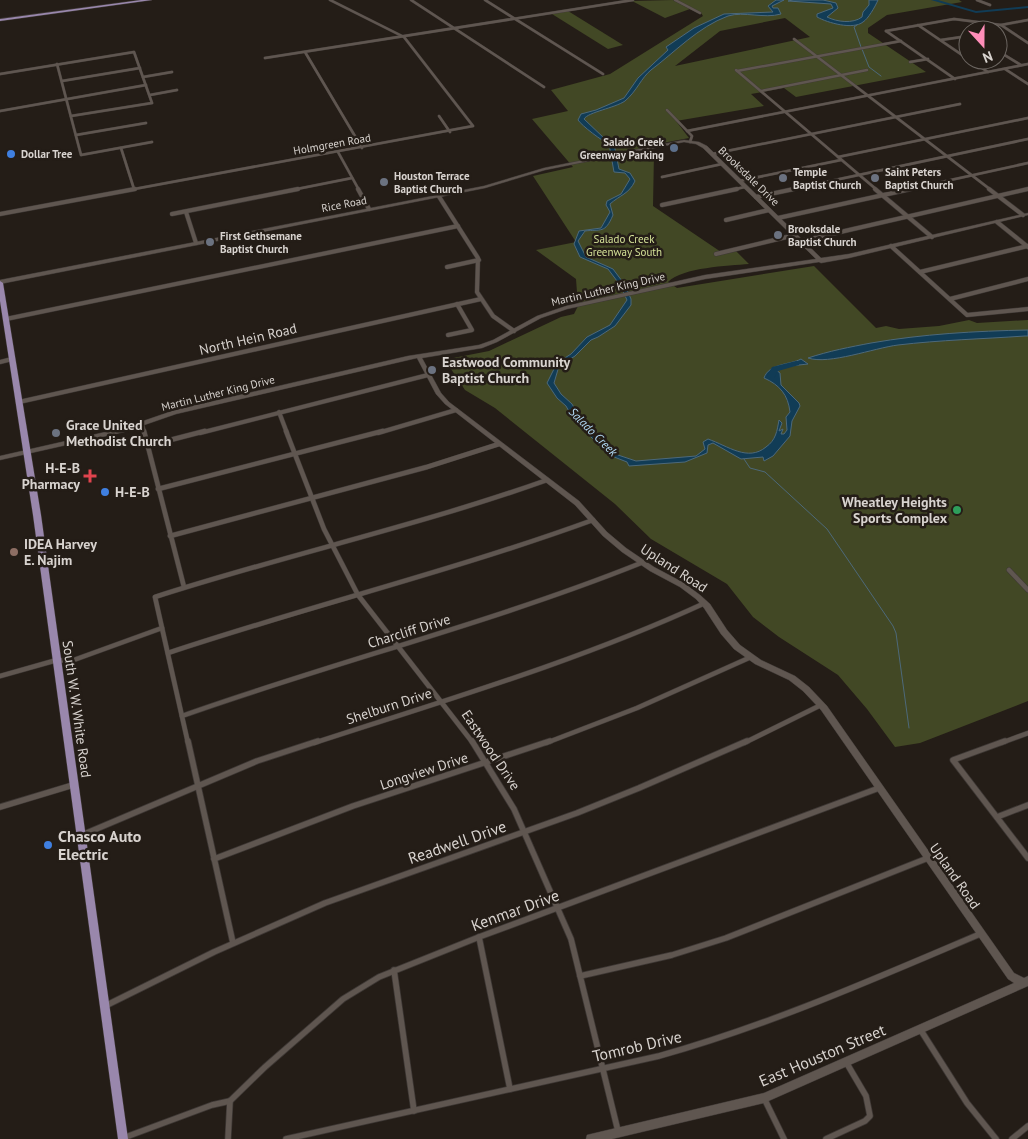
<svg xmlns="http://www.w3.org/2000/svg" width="1028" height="1139" font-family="'PT Sans',sans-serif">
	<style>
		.green { fill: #424825; fill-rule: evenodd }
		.water { fill: #113c56; stroke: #4d697a }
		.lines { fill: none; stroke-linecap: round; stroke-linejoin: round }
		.stream { stroke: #4d697a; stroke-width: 1 }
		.river { fill: #113c56; fill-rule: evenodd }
		.street-far3-casing { stroke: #3e3835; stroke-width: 3 }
		.street-far2-casing { stroke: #3e3835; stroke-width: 5 }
		.street-far1-casing { stroke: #3e3835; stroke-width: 5.5 }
		.street-casing { stroke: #3e3835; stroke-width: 7 }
		.secondary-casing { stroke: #3e3835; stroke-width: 1 }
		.primary-casing { stroke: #3e3835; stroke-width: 1 }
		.street-far3 { stroke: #5f5650; stroke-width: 2.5 }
		.street-far2 { stroke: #5f5650; stroke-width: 4 }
		.street-far1 { stroke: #5f5650; stroke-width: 4.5 }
		.street { stroke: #5f5650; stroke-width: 5.5 }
		.secondary { fill: #5f5650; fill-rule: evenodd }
		.primary { fill: #9987ac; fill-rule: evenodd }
		.service-dot { fill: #5c6f8a; stroke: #241d17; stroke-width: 2 }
		.shop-dot { fill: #3f7fe0; stroke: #241d17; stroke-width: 2 }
		.worship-dot { fill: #6b7280; stroke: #241d17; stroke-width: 2 }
		.health-dot { fill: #e0444e; stroke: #241d17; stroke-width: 2 }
		.leisure-dot { fill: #2e9e5b; stroke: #241d17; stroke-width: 2 }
		.education-dot { fill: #8d6e63; stroke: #241d17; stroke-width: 2 }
		.labels { text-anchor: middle; stroke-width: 5; stroke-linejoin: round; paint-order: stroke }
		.far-poi-label { font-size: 11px; font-weight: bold; fill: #d8d3cf; stroke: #241d17; text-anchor: start }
		.far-street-label { font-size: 11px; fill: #d8d3cf; stroke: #241d17 }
		.far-park-label { font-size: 11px; fill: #d3e097; stroke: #241d17 }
		.far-water-label { font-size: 12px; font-style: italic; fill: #b2d9f5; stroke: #241d17 }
		.street-label { font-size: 14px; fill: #d8d3cf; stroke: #241d17 }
		.poi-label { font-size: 14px; font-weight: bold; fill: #d8d3cf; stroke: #241d17; text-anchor: start }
		.near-poi-label { font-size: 16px; font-weight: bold; fill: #d8d3cf; stroke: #241d17; text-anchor: start }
		.near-street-label { font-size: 16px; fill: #d8d3cf; stroke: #241d17 }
	</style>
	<rect width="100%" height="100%" fill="#241d17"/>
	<g class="green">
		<polygon points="673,0 690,9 665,18 632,1"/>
		<path d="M677,0h282l3,2 -75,13 -19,13v5l58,39 -130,25 -12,-9 -33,6 13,12 -88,15 13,17 -37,7 2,8 -1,53 71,48 12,-3 13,13c-21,2 -66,3 -81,18l9,6 137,-22 62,62 10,-2 13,3 40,-3 30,-6 8,3 51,-3v381l-108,42 -25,4 -28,-38 -29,-34 -59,-38 -26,-20 -26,-33 -76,-45 -36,-35 -120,-96 -30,-18 -16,-24 2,-1 -3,-6 41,-8 72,-34 13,-3 4,-8 -2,-27 -40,-29 40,-8 -43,-66 40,-9 -41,-48 36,-8 -17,-21 59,-16 93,-58 -2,-3zM785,18l25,19 -135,29 45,-35z"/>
		<polygon points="568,11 623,45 608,49 552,14"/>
	</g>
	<g class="water">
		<path d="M776,0h8l-12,6 1,2h5l3,6c-17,5 -37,-3 -53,2 -30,11 -53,36 -77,54 -10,8 -14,21 -26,31 -10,7 -37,11 -41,18l21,20 9,5 5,25 11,4 5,8c-6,13 -15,14 -25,23l3,11c-8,19 -12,14 -28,16l-7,10 8,16 27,12 12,16 6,14v6l-16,21 -17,11 -7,3 -16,16 -16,10 -5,17 7,11 11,10 11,19 6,2 6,6 6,10 10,9 7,5 18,6 60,-5 9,-7 -2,-7 5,-3c20,7 40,23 58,8 10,-7 11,-16 13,-27l3,3 -3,8 4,-2 -2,5h3l3,-4 -1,-13 4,-5c-2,-17 -10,-27 -26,-34 5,-15 26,-13 37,-19l7,5 -27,3 -5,3 4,3 1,12 18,18 1,3 -8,15 -2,15 -17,20 -9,5 -1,-4 -22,2 -28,-16 -5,2 -1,8 -22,9 -56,4 -2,-4 -18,-7 -35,-35 -8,-14 -9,-8 -10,-15 10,-20 14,-9 16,-17 23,-12 17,-25 -7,-15 -12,-16 -28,-12 -6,-13 5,-13 22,-3 9,-16 -4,-7 1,-4 14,-7 9,-15 -5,-6 -11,-1 -5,-28c-7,-3 -27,-18 -31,-24l3,-6 15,-4 28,-12 14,-20 30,-28 -2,-3 28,-19 30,-14 49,-2 -5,-6z"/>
		<path d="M793,0h30l13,3 2,5 -11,9c10,5 26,7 35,0l1,-5 6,-7v-5h9c-3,7 -10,19 -15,22 -10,8 -35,1 -46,-5v-3l16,-6 -2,-4 -43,-3z"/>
		<path d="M1028,330v6h-3c-43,3 -85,4 -127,9 -24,3 -69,20 -90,13 21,-7 42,-11 63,-15 52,-9 104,-12 157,-13z"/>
	</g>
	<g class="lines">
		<g class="stream">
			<polyline points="857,25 854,27 861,47"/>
			<polyline points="862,49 869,67 881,76"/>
			<polyline points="744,459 750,468 765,472 827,529 893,626 896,633 909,728"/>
		</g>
		<g class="river">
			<polygon points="931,0 938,0 976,11 1028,6 1028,8 976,13"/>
			<polygon points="796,361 799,361 799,365 778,371 774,378 771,378 767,376 772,367"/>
		</g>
		<g class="street-far3-casing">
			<g id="street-far3">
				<polyline points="411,0 544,87"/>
				<polyline points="485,0 603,74"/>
				<polyline points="675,0 700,13"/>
				<polyline points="977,0 990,5"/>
				<polyline points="918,25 968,59"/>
				<polyline points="1001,25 1028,43"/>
				<polyline points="886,31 954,19 1001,25 1028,20"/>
				<polyline points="886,31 955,79"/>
				<polyline points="794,39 991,190"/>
				<polyline points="941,40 968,36"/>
				<polyline points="998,51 1021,65"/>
				<polyline points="305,52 362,148"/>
				<polyline points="265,58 633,0"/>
				<polyline points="970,60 988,72"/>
				<polyline points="910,62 928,59"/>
				<polyline points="57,64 81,155 152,142"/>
				<polyline points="1005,69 1028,84"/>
				<polyline points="736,70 877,190"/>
				<polyline points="737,71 901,41"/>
				<polyline points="0,74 134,52 152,103 71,116"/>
				<polyline points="143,77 172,72"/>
				<polyline points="62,81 140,68"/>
				<polyline points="761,91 867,70"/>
				<polyline points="150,95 177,90"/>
				<polyline points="667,110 692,136 690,142"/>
				<polyline points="0,111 146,85"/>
				<polyline points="439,116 450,132"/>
				<polyline points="687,131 1028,64"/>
				<polyline points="76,135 146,123"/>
				<polyline points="121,148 134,189"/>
				<polyline points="338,152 359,190"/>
				<polyline points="712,154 960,104"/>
				<polyline points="838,157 1028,118"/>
				<polyline points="662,177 722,164"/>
				<polyline points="739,181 841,160"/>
				<polyline points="129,190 473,126 404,37 330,0"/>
				<polyline points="292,190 352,178"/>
				<polyline points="731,190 745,187"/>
				<polyline points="788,190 1028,139"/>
				<polyline points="905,190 1028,163"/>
				<polyline points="1023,190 1028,189"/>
			</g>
		</g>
		<g class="street-far2-casing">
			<g id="street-far2">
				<polyline points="358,189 369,209"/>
				<polyline points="875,189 932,237"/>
				<polyline points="989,189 1023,215"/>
				<polyline points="438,195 478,258 477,292 493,316 514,331"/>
				<polyline points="756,197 794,189"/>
				<polyline points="662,205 737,189"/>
				<polyline points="186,212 196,243"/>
				<polyline points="0,214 135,189"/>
				<polyline points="172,214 298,189"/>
				<polyline points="778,218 911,189"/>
				<polyline points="726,220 769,210"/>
				<polyline points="997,222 1028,247"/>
				<polyline points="801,241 1028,189"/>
				<polyline points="891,246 967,315 1028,309"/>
				<polyline points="716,254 795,235"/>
				<polyline points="447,267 479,260"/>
				<polyline points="920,272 1028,246"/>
				<polyline points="950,299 1028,279"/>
				<polyline points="6,319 458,226"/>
				<polyline points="448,335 472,330 457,304"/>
				<polyline points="0,362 12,359"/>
				<polyline points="19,402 481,299"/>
				<polyline points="279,412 287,433"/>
				<polyline points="142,424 144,433"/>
				<polyline points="200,433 428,375"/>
				<polyline points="378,433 456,410"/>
			</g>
		</g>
		<g class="street-far1-casing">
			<g id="street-far1">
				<polyline points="144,431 184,587"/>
				<polyline points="286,431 324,529 358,595 473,743"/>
				<polyline points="147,446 205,431"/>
				<polyline points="158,489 383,431"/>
				<polyline points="170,536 427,467 499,444"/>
				<polyline points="1009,570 1028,590"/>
				<path d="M168,653c141,-47 285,-82 425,-133"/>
				<polyline points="0,676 57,660 71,661 162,628"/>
				<path d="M182,716c152,-54 309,-93 459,-153"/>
				<path d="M188,743l-33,-146c130,-42 263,-71 392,-117"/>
				<path d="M314,743c132,-43 265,-82 391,-140"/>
				<polyline points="546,743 637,708 751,657"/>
				<polyline points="744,743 821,705"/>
				<polyline points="1001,743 1028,733"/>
			</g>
		</g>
		<g class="street-casing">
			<g id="street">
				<polyline points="188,741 233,943"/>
				<polyline points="472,741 514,809 571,939 618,1131"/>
				<polyline points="1005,741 953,760 1028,858"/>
				<polyline points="0,807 73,785"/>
				<polyline points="997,817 1028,805"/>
				<polyline points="82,835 257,761 318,741"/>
				<polyline points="214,859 353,806 550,741"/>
				<polyline points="479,937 510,1089"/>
				<polyline points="394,970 414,1111"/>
				<polyline points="580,976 672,955 726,938 928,858"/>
				<polyline points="105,1006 214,952 325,903 577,813 639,788 747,741"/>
				<polyline points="920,1029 967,1103 996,1139"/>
				<polyline points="764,1098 784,1139"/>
				<polyline points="123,1138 212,1105 230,1101"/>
				<polyline points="228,1139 230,1101 265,1067 343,999 379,977 479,937 879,788"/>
				<path d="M286,1139l373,-83c111,-31 215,-77 321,-122"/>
				<polyline points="826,1139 865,1121 870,1116 866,1096 846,1062"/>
				<polyline points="1012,1139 1028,1126"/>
			</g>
		</g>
		<g class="secondary-casing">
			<polygon id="secondary" points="684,140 699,142 707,146 821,258 849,254 1028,213 1028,215 849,258 821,263 819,262 705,279 567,309 541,318 497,342 482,348 422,358 441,393 449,402 579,501 607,532 626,548 654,567 684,583 700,595 710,604 727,630 740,645 761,660 795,676 809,687 827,706 1014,973 1024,978 1028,976 1028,986 764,1103 612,1139 586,1139 587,1135 591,1134 764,1093 1014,983 1008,979 821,710 803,691 789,680 755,664 734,649 721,634 704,608 696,599 680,587 650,571 622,552 603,536 575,505 445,404 436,394 417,358 176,414 124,432 0,460 0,456 123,428 175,410 408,356 479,345 493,340 537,316 566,306 705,275 816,259 703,148 696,144 684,142 545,170 485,188 0,284 0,280 484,186 544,168"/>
		</g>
		<g class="primary-casing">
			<g id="primary">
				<polygon points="141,0 152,0 0,21 0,19"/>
				<polygon points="0,281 3,283 41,515 128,1139 118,1139 33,515 0,301"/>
			</g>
		</g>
		<use href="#street-far3" class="street-far3"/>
		<use href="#street-far2" class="street-far2"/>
		<use href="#street-far1" class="street-far1"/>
		<use href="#street" class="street"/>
		<use href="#secondary" class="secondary"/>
		<use href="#primary" class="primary"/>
	</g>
	<circle class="service-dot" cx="674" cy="148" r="5"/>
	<g class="shop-dot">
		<circle cx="11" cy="154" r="5"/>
		<circle cx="105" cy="492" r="5"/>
		<circle cx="48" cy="845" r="5"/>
	</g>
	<g class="worship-dot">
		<circle cx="783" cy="178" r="5"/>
		<circle cx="875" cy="178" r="5"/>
		<circle cx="384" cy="182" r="5"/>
		<circle cx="778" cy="235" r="5"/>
		<circle cx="210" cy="242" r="5"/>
		<circle cx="432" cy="370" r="5"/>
		<circle cx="56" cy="433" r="5"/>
	</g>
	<path class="health-dot" d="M87.5 468.5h5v5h5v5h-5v5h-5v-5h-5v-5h5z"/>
	<circle class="leisure-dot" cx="957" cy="510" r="5"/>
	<circle class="education-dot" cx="14" cy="552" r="5"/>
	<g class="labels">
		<g class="far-poi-label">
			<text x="664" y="146" text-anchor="end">Salado Creek<tspan x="664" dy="13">Greenway Parking</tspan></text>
			<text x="21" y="158">Dollar Tree</text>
			<text x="793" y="176">Temple<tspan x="793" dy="13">Baptist Church</tspan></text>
			<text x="885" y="176">Saint Peters<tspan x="885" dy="13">Baptist Church</tspan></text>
			<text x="394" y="180">Houston Terrace<tspan x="394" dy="13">Baptist Church</tspan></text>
			<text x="788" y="233">Brooksdale<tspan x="788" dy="13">Baptist Church</tspan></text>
			<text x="220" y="240">First Gethsemane<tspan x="220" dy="13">Baptist Church</tspan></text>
		</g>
		<g class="far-street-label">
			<text transform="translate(332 144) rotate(-10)" y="4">Holmgreen Road</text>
			<text transform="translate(749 176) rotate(44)" y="4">Brooksdale Drive</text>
			<text transform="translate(344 204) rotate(-11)" y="4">Rice Road</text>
			<text transform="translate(608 289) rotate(-13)" y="4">Martin Luther King Drive</text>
			<text transform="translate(218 393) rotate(-14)" y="4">Martin Luther King Drive</text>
		</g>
		<g class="far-park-label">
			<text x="624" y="243">Salado Creek<tspan x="624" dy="13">Greenway South</tspan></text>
		</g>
		<g class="far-water-label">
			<text transform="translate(593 432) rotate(45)" y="4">Salado Creek</text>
		</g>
		<g class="street-label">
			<text transform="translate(248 339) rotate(-13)" y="5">North Hein Road</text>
			<text transform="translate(674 568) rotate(33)" y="5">Upland Road</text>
			<text transform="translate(409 631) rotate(-17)" y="5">Charcliff Drive</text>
			<text transform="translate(389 706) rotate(-18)" y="5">Shelburn Drive</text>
			<text transform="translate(77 709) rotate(82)" y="5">South W. W. White Road</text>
			<text transform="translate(491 750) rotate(56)" y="5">Eastwood Drive</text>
			<text transform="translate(424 771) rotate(-18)" y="5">Longview Drive</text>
			<text transform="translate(955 876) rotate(55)" y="5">Upland Road</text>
		</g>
		<g class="poi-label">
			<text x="442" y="367">Eastwood Community<tspan x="442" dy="16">Baptist Church</tspan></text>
			<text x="66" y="430">Grace United<tspan x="66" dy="16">Methodist Church</tspan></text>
			<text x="80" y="473" text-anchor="end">H-E-B<tspan x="80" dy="16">Pharmacy</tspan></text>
			<text x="115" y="497">H-E-B</text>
			<text x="947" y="507" text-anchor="end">Wheatley Heights<tspan x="947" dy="16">Sports Complex</tspan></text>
			<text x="24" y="549">IDEA Harvey<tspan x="24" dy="16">E. Najim</tspan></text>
		</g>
		<g class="near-poi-label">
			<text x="58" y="842">Chasco Auto<tspan x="58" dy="18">Electric</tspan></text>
		</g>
		<g class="near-street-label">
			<text transform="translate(457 842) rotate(-19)" y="6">Readwell Drive</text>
			<text transform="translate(515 910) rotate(-20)" y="6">Kenmar Drive</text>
			<text transform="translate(637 1046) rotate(-13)" y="6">Tomrob Drive</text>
			<text transform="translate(822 1055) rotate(-23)" y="6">East Houston Street</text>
		</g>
	</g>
	<g transform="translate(983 45) rotate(159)"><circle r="24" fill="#241d17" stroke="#6c6661"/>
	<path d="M0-4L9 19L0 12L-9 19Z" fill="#ff8eb9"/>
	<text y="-8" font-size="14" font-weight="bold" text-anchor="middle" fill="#d8d3cf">N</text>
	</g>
</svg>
